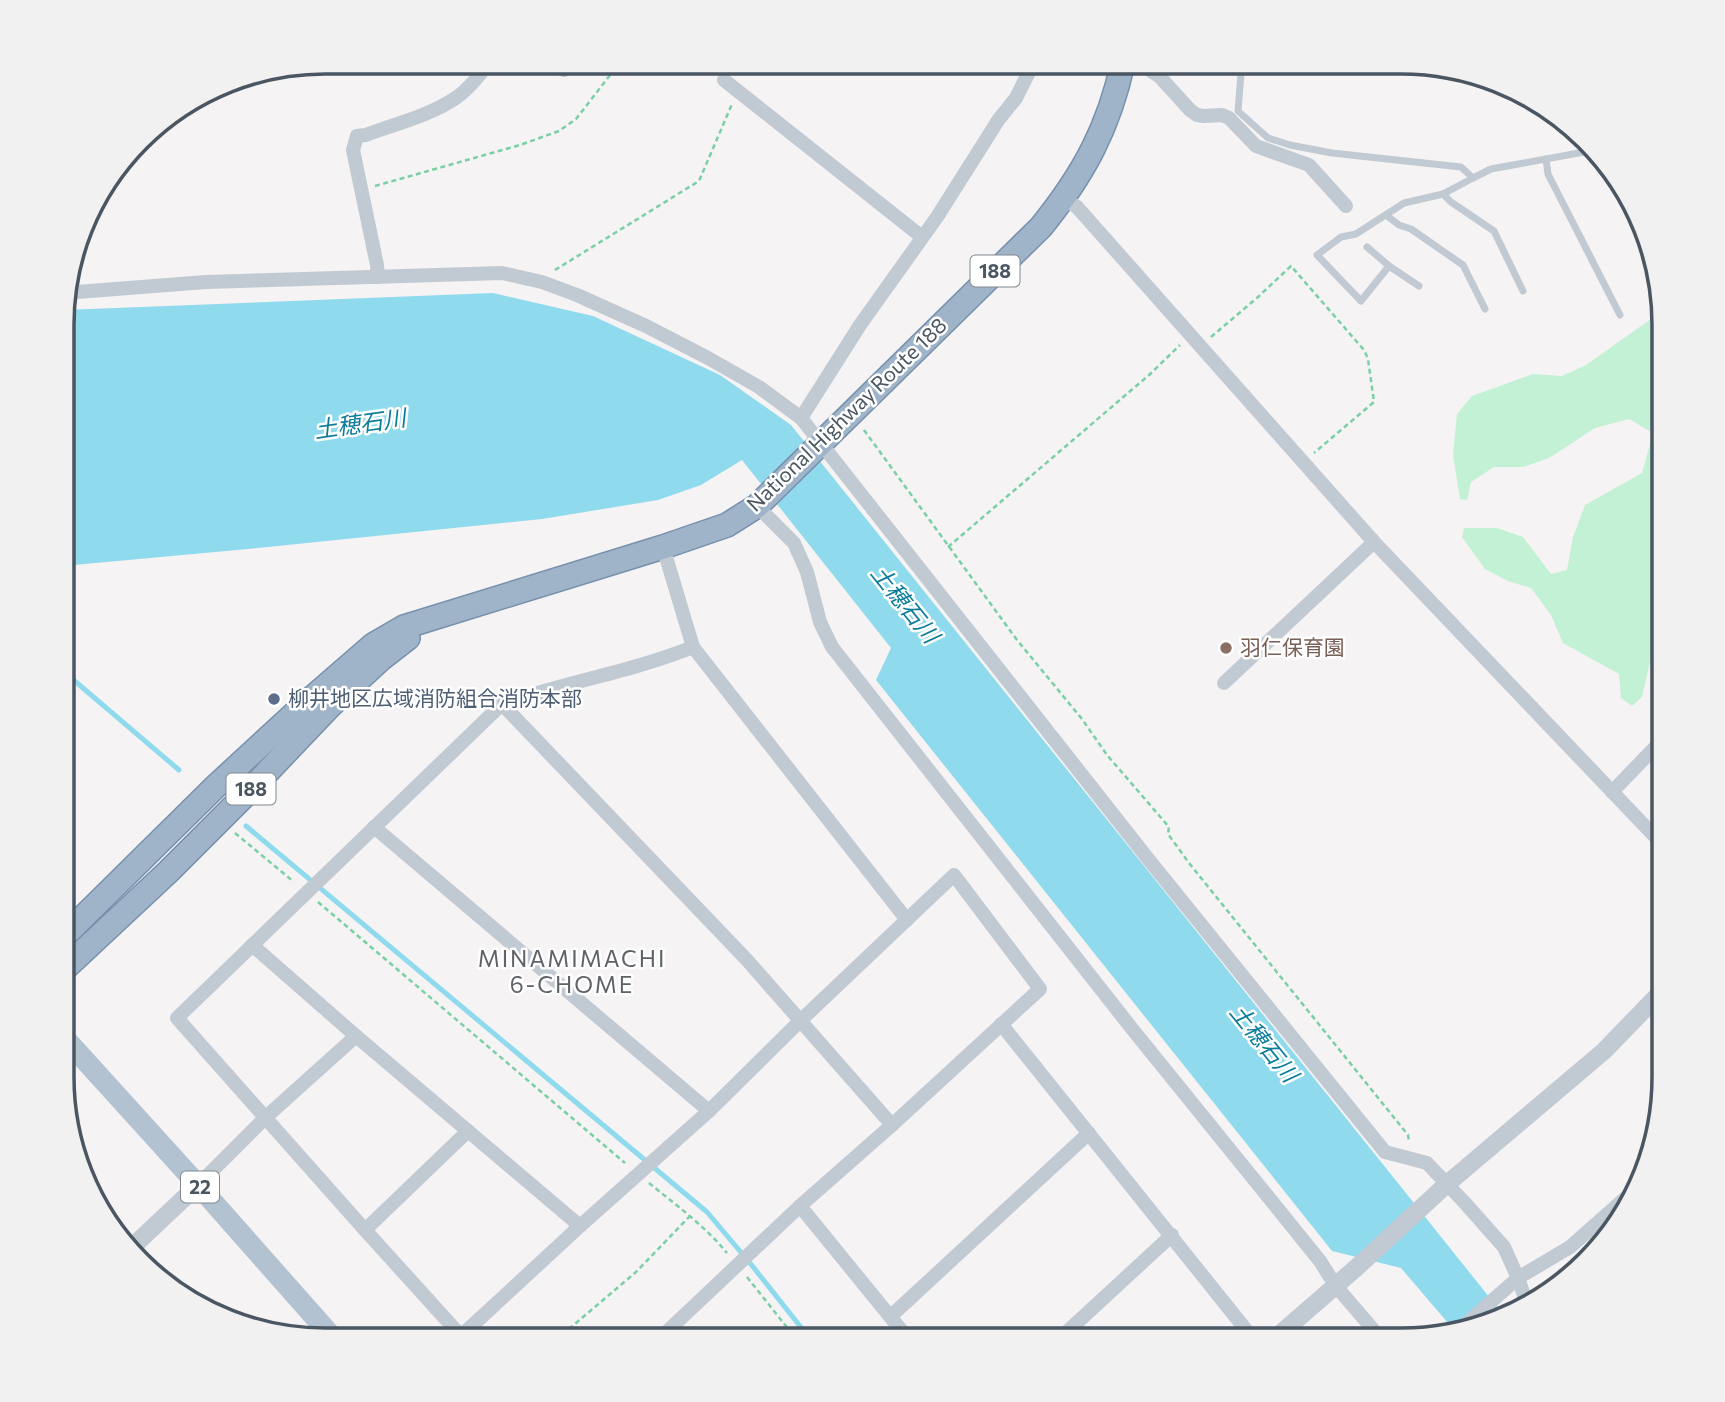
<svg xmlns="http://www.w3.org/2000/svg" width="1725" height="1402" font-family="Commissioner,'Noto Sans JP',sans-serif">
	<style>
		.green { fill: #c3f1d5 }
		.water { fill: #90daee }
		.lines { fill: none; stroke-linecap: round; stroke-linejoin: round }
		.stream { stroke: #90daee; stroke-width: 5 }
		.trunk-casing { stroke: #7690ad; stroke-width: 26 }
		.path { stroke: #7ad0a6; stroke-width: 2.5; stroke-dasharray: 5 3.5; stroke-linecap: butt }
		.service { stroke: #c1cad2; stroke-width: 7 }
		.minor { stroke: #c1cad2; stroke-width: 14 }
		.tertiary { stroke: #c1cad2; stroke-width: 18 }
		.primary { stroke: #b3c2d1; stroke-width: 21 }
		.trunk { stroke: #9fb4c9; stroke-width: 23 }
		.education-dot { fill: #8d6e63; stroke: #fff; stroke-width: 2.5 }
		.service-dot { fill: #5c6f8a; stroke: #fff; stroke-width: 2.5 }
		.labels { text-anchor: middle; stroke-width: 5; stroke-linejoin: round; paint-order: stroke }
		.shield { fill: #fff; stroke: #808990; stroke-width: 2 }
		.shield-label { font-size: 19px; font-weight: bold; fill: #4a5661 }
		.street-label { font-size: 21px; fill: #4a5661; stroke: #fff }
		.education-label { font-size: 21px; fill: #785e54; stroke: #fff; text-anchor: start }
		.service-label { font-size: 21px; fill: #4e5e75; stroke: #fff; text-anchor: start }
		.water-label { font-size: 23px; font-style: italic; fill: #0c7c9b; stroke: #fff }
		.neighbourhood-label { font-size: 23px; letter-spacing: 2px; fill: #5f6368; stroke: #fff }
		.rim { fill: none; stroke: #4a5661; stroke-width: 3.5 }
	</style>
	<rect width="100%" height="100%" fill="#f5f3f3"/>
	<polygon class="green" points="1661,312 1664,325 1664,528 1658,564 1664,585 1664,646 1651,658 1642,697 1632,706 1621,698 1619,674 1563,643 1551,615 1531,588 1508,581 1485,569 1462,537 1464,528 1497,528 1523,537 1551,574 1567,570 1573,537 1585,505 1642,473 1653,433 1629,419 1595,428 1549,458 1523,467 1494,467 1471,482 1467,500 1460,499 1453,454 1457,414 1472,396 1533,374 1562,376 1586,365"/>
	<polygon class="water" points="493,293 593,316 720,375 791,425 1506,1318 1502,1321 1454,1330 1401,1268 1332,1251 876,680 891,648 742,460 701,485 658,500 542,519 258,548 63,566 64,310"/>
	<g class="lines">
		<g class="stream">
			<polyline points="63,671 179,770"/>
			<polyline points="246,826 707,1212 750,1263 811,1340"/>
		</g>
		<g class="trunk-casing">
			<g id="trunk">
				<path d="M62,938l154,-152 89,-82 68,-59 31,-18 259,-80 64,-22 30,-19 284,-279c42,-52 68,-99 82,-165"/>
				<polyline points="62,971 168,872 253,787 329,707 381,659 408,638"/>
			</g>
		</g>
		<g class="path">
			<polyline points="375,186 520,145 559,131 576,119 621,61"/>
			<polyline points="555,270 699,181 732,104"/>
			<polyline points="1211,337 1258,297 1291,266 1364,350 1368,359 1374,402 1314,453"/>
			<polyline points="864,430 1017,640 1082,719 1107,755 1169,827 1168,834 1189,863 1408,1135 1409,1142"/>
			<polyline points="948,547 1149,375 1180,345"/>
			<polyline points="235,833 294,882"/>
			<polyline points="318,902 625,1163"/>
			<path d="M649,1183c27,22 56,43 78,70"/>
			<polyline points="747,1277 797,1340"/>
			<polyline points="556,1340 636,1272 690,1216"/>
		</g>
		<g class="service">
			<polyline points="1242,62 1238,111 1268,138 1290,145 1332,153 1461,167 1473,178 1491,169 1595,150"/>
			<polyline points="1546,159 1548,174 1620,315"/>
			<polyline points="1443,194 1451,202 1494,231 1523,291"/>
			<polyline points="1386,215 1399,225 1411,229 1463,265 1485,309"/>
			<polyline points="1646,235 1642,243 1652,267"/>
			<polyline points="1367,247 1389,266 1419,286"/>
			<polyline points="1389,266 1361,301 1317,255 1341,237 1356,234 1404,203 1443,194 1473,178"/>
		</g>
		<g class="minor">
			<polyline points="553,61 564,70"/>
			<polyline points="1129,62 1145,67 1160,77 1190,110 1197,115 1204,116 1222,115 1229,118 1256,146 1309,165 1346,206"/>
			<polyline points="724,80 922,237"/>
			<polyline points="1064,199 1077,207 1374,542 1663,845"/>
			<path d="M378,277l-1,-12 -24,-115 4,-14 9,-1c29,-11 66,-20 91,-38 13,-9 23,-22 33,-36"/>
			<polyline points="64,293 206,282 502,273 542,282 577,295 646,326 708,358 759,387 801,418 1149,860 1385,1152 1427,1163 1465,1203 1504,1247 1518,1278 1527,1304"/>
			<polyline points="801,418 860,325 937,217 999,119 1016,98 1034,62"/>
			<polyline points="757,506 794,543 807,572 820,622 832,647 1133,1030 1320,1261 1335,1285 1383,1341"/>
			<polyline points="663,547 693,647 907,920"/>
			<polyline points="1224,683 1374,542"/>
			<polyline points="502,704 747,960 892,1125"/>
			<polyline points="1612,792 1663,739"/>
			<polyline points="374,827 709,1111"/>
			<polyline points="252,945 356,1036 580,1226"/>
			<polyline points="1001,1024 1255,1341"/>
			<polyline points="198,1185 266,1117 356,1036"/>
			<polyline points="800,1206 910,1341"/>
			<polyline points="365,1230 468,1131"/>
			<polyline points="891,1316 1089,1133"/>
			<polyline points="671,1329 680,1340"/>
			<polyline points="1460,1329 1518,1278 1570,1247 1639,1186"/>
			<path d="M658,1340l142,-134 92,-81 148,-136 -86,-114 -154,146 -91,90 -129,115 -119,110 -96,-106 -188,-212 325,-314c63,-22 129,-32 191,-57"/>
			<polyline points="1057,1341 1172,1235"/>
		</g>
		<g class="tertiary">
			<polyline points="129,1250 198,1185"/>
			<polyline points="1272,1341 1356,1268 1447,1184 1604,1051 1663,990"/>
		</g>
		<polyline class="primary" points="62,1035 198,1185 335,1340"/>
		<use href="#trunk" class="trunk"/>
	</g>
	<circle class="education-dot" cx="1226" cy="648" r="7"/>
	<circle class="service-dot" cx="274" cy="699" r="7"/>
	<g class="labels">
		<g class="shield">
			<rect x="970.5" y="255.5" width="49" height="31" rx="5"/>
			<rect x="226.5" y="773.5" width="49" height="31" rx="5"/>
			<rect x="181" y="1171.5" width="38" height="31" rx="5"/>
		</g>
		<g class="shield-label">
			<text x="995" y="278">188</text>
			<text x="251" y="796">188</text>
			<text x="200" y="1194">22</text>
		</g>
		<g class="street-label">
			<text transform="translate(847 415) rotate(-44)" y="7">National Highway Route 188</text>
		</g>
		<g class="education-label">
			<text x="1240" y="655">羽仁保育園</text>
		</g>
		<g class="service-label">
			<text x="288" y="706">柳井地区広域消防組合消防本部</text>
		</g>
		<g class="water-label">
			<text transform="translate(360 424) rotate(-8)" y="8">土穂石川</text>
			<text transform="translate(905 604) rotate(51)" y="8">土穂石川</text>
			<text transform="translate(1264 1043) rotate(51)" y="8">土穂石川</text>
		</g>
		<g class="neighbourhood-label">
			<text x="572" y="967">MINAMIMACHI<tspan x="572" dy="26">6-CHOME</tspan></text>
		</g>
	</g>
	<path d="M0 0H1725V1402H0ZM325 74H1401A251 251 0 0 1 1652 325V1077A251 251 0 0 1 1401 1328H325A251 251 0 0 1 74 1077V325A251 251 0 0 1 325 74Z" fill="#f1f1f2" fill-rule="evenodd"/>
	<path class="rim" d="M325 74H1401A251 251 0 0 1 1652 325V1077A251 251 0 0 1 1401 1328H325A251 251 0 0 1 74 1077V325A251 251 0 0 1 325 74Z"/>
</svg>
